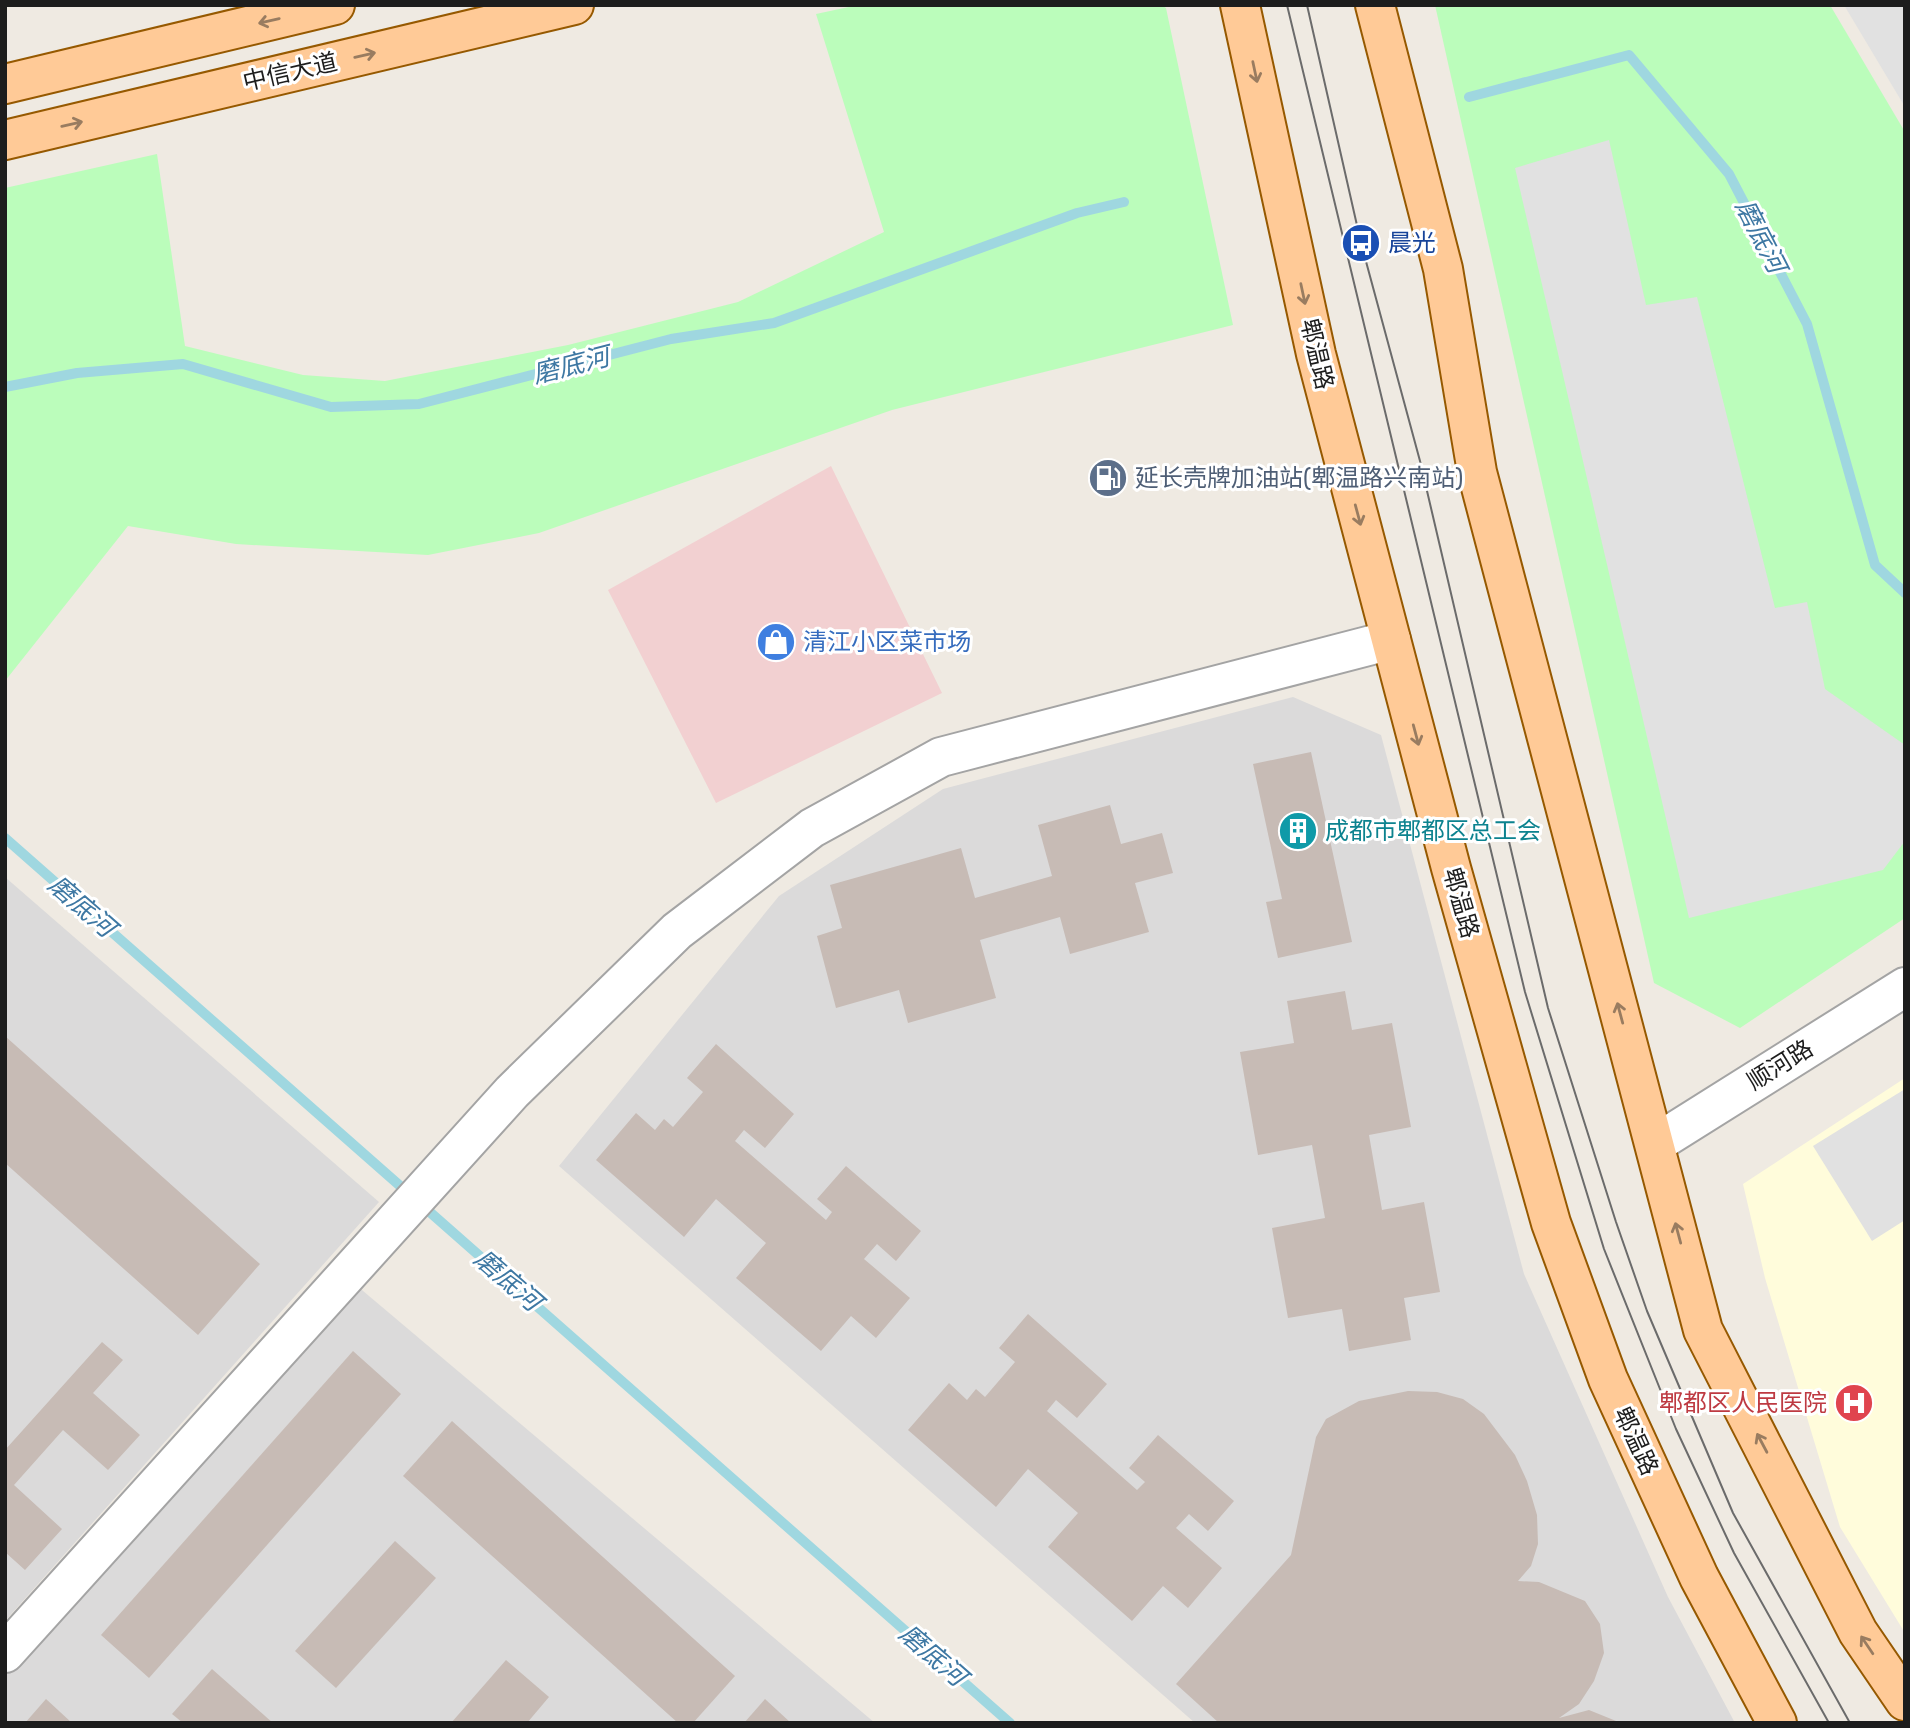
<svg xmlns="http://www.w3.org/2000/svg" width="1910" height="1728" viewBox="0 0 1910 1728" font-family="Rubik,'Noto Sans SC',sans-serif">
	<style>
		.residential { fill: #dbdada }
		.commercial { fill: #f2d0d1 }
		.education { fill: #fffcdb }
		.park { fill: #bbfdbb }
		.parking { fill: #e1e1e1 }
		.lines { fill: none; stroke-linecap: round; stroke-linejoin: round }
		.stream { stroke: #9fd7e0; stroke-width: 10 }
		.building { fill: #c7bbb5 }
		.minor-casing { stroke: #a4a4a4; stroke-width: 42 }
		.major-casing { stroke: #965900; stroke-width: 42 }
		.minor { stroke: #fff; stroke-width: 38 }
		.major { stroke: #ffca97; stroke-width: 38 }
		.tram { stroke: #6b6b6b; stroke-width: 2 }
		.oneway { stroke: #997c60 }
		.labels { text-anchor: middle; stroke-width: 6; stroke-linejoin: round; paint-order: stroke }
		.street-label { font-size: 24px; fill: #1d1d1d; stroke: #fff }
		.transit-label { font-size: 24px; fill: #164399; stroke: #fff; text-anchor: start }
		.service-label { font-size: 24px; fill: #4e5e75; stroke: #fff; text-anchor: start }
		.shop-label { font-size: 24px; fill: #366cbe; stroke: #fff; text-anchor: start }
		.culture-label { font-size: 24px; fill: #0d838f; stroke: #fff; text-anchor: start }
		.health-label { font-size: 24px; fill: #be3a42; stroke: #fff; text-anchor: end }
		.water-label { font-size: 26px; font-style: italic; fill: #3e78a3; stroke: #fff }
	</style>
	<rect width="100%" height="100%" fill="#efeae2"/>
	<g class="residential">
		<path d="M 1293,697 L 1381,735 L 1524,1274 L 1668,1597 L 1735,1723 L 1195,1723 L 559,1166 L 779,896 L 943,789 Z"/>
		<path d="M 5,877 L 379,1202 L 5,1621 Z"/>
		<path d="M 356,1285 L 875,1723 L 5,1723 L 5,1670 Z"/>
	</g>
	<path class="commercial" d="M 831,466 L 942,693 L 716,803 L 608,590 Z"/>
	<path class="education" d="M 1905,1078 L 1905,1633 L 1840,1527 L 1765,1278 L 1743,1184 Z"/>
	<g class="park">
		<path d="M 858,5 L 1161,5 L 1166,8 L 1233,325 L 892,410 L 539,533 L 428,555 L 236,544 L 128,526 L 5,681 L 5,188 L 157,154 L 185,346 L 303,375 L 385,381 L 568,345 L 738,302 L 884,232 L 816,14 Z"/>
		<path d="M 1435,5 L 1830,5 L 1905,132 L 1905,918 L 1740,1028 L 1654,983 Z"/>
	</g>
	<g class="parking">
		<path d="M 1844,5 L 1905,5 L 1905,107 Z"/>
		<path d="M 1609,140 L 1646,305 L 1697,297 L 1775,608 L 1807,602 L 1825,689 L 1905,745 L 1905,841 L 1883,870 L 1689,918 L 1515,168 Z"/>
		<path d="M 1905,1089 L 1905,1220 L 1872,1241 L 1813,1146 Z"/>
	</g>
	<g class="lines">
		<g class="stream">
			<path d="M 1469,97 L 1629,55 L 1729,174 L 1807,324 L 1875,565 L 1905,593"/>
			<path d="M 5,387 L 77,373 L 183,364 L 331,407 L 419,404 L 671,339 L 774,323 L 1077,213 L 1124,202"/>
			<path d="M 5,838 L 1010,1723"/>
		</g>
	</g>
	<g class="building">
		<path d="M 1311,752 L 1352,942 L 1278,958 L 1266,902 L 1282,899 L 1253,764 Z"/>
		<path d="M 1110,805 L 1121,844 L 1162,833 L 1173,873 L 1135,883 L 1149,932 L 1070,954 L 1060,917 L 980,940 L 996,998 L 908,1023 L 899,990 L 836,1008 L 817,936 L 842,928 L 830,885 L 961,848 L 975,898 L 1052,876 L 1038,825 Z"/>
		<path d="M 1345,991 L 1352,1030 L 1392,1023 L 1411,1127 L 1369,1135 L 1382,1210 L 1424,1202 L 1440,1292 L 1404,1298 L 1411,1340 L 1349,1351 L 1342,1309 L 1288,1318 L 1272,1228 L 1325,1218 L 1312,1145 L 1258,1155 L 1240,1052 L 1294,1043 L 1287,1001 Z"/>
		<path d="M 5,1036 L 260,1264 L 198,1335 L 5,1163 Z"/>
		<path d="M 716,1044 L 794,1114 L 765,1148 L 744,1130 L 735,1141 L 826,1220 L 832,1212 L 817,1199 L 846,1166 L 921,1231 L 896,1261 L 877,1244 L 864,1259 L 910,1298 L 876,1338 L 851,1316 L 821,1351 L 736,1278 L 766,1243 L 716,1199 L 684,1237 L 596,1160 L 636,1113 L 655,1130 L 664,1119 L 673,1127 L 703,1092 L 687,1078 Z"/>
		<path d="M 1028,1314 L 1107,1384 L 1077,1418 L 1056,1400 L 1047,1411 L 1137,1490 L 1145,1482 L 1129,1468 L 1158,1435 L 1234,1501 L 1208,1531 L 1189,1514 L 1176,1528 L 1222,1568 L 1188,1608 L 1163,1586 L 1132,1621 L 1048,1547 L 1078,1513 L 1028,1469 L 996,1507 L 908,1430 L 949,1383 L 967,1400 L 976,1389 L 985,1397 L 1015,1362 L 999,1348 Z"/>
		<path d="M 102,1342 L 123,1360 L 93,1393 L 140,1435 L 108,1470 L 63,1430 L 14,1485 L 62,1529 L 25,1570 L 5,1552 L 5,1450 Z"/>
		<path d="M 353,1351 L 401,1394 L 149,1678 L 101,1635 Z"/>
		<path d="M 1408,1391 L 1437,1392 L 1463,1399 L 1484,1414 L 1515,1455 L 1527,1481 L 1537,1515 L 1538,1544 L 1531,1566 L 1518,1581 L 1539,1582 L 1585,1601 L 1600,1624 L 1604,1653 L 1594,1681 L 1579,1704 L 1559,1718 L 1589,1710 L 1621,1723 L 1219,1723 L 1176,1684 L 1291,1555 L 1316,1437 L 1326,1419 L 1359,1401 Z"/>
		<path d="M 452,1421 L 735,1676 L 693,1723 L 678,1723 L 403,1476 Z"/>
		<path d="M 395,1541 L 436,1578 L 336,1688 L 295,1651 Z"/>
		<path d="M 506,1660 L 549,1697 L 527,1723 L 451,1723 Z"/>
		<path d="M 212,1669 L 273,1723 L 183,1723 L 172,1714 Z"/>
		<path d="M 46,1699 L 72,1723 L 25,1723 Z"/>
		<path d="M 765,1699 L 791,1723 L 744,1723 Z"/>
	</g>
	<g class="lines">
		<g class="minor-casing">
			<g id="minor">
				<path d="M 1655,1144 L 1905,987"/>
				<path d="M 5,1653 L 512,1092 L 677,931 L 812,828 L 941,757 L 1391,640"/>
			</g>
		</g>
		<g class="major-casing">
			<g id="major">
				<path d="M 1240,5 L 1316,354 L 1451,868 L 1551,1223 L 1608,1379 L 1699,1577 L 1777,1723"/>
				<path d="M 1375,5 L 1443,269 L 1477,472 L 1703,1330 L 1858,1632 L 1905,1701"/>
				<path d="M 5,84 L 335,5"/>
				<path d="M 5,140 L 574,5"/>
			</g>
		</g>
		<use href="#minor" class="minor"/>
		<use href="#major" class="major"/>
		<g class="tram">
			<path d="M 1287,5 L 1525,992 L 1604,1249 L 1676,1429 L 1734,1553 L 1829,1723"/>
			<path d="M 1307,5 L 1361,243 L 1420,461 L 1548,1008 L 1616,1222 L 1647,1311 L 1733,1513 L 1850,1723"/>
		</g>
	</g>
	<defs><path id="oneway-shaft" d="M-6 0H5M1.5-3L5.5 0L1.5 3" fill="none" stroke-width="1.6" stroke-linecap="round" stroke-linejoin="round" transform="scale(1.75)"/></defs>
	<g class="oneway">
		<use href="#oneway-shaft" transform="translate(269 21) rotate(167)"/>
		<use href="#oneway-shaft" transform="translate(365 55) rotate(-13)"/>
		<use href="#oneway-shaft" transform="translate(1255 72) rotate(78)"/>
		<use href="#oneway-shaft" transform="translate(72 124) rotate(-13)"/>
		<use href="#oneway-shaft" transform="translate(1303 294) rotate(78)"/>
		<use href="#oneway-shaft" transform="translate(1358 515) rotate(75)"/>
		<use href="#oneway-shaft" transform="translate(1416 735) rotate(75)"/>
		<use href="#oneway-shaft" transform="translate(1620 1013) rotate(-105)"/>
		<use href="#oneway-shaft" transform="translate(1678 1233) rotate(-105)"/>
		<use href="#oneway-shaft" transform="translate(1762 1443) rotate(-118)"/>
		<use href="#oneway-shaft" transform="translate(1867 1645) rotate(-124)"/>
	</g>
	<defs>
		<g id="bus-disc" transform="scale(2.0125)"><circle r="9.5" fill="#1a4fb4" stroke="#fff"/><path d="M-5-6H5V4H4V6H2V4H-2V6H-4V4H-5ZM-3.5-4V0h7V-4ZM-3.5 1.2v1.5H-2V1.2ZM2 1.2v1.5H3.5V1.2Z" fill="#fff"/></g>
		<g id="fuel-disc" transform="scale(2.0125)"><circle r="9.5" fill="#5c6f8a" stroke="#fff"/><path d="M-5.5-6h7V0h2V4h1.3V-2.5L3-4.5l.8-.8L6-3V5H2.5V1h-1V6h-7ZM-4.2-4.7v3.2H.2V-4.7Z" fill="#fff"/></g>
		<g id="shop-disc" transform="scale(2.0125)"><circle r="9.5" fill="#3f7fe0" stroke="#fff"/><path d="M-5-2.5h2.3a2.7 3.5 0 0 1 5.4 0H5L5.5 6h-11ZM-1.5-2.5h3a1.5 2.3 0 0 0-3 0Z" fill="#fff"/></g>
		<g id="building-disc" transform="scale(2.0125)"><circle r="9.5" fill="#0f9aa8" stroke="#fff"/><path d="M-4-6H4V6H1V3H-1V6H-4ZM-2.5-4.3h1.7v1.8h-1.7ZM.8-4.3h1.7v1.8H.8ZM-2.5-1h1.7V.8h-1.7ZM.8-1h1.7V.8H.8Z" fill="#fff"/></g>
		<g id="hospital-disc" transform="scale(2.0125)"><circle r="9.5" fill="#e0444e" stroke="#fff"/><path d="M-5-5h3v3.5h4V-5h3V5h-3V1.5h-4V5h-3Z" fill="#fff"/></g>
	</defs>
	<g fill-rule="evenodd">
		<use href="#bus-disc" x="1361" y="243"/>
		<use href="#fuel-disc" x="1108" y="478"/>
		<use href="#shop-disc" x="776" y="642"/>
		<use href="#building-disc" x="1298" y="831"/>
		<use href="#hospital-disc" x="1854" y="1403"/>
	</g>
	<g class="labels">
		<g class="street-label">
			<text transform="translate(290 72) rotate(-13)" y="8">中信大道</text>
			<text transform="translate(1317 354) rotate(77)" y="8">郫温路</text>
			<text transform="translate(1461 903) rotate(74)" y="8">郫温路</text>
			<text transform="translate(1780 1065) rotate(-32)" y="8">顺河路</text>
			<text transform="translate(1636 1441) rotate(65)" y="8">郫温路</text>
		</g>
		<g class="transit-label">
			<text x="1388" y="251">晨光</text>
		</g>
		<g class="service-label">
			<text x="1135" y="486">延长壳牌加油站(郫温路兴南站)</text>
		</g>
		<g class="shop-label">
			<text x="803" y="650">清江小区菜市场</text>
		</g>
		<g class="culture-label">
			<text x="1325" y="839">成都市郫都区总工会</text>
		</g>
		<g class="health-label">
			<text x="1827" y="1411">郫都区人民医院</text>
		</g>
		<g class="water-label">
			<text transform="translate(1761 236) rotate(63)" y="9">磨底河</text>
			<text transform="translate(571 365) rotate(-14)" y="9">磨底河</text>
			<text transform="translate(82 906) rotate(41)" y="9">磨底河</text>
			<text transform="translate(508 1280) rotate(41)" y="9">磨底河</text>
			<text transform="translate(933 1655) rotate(41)" y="9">磨底河</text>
		</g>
	</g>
	<rect width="1910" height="1728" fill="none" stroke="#1d1d1d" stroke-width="14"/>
</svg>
